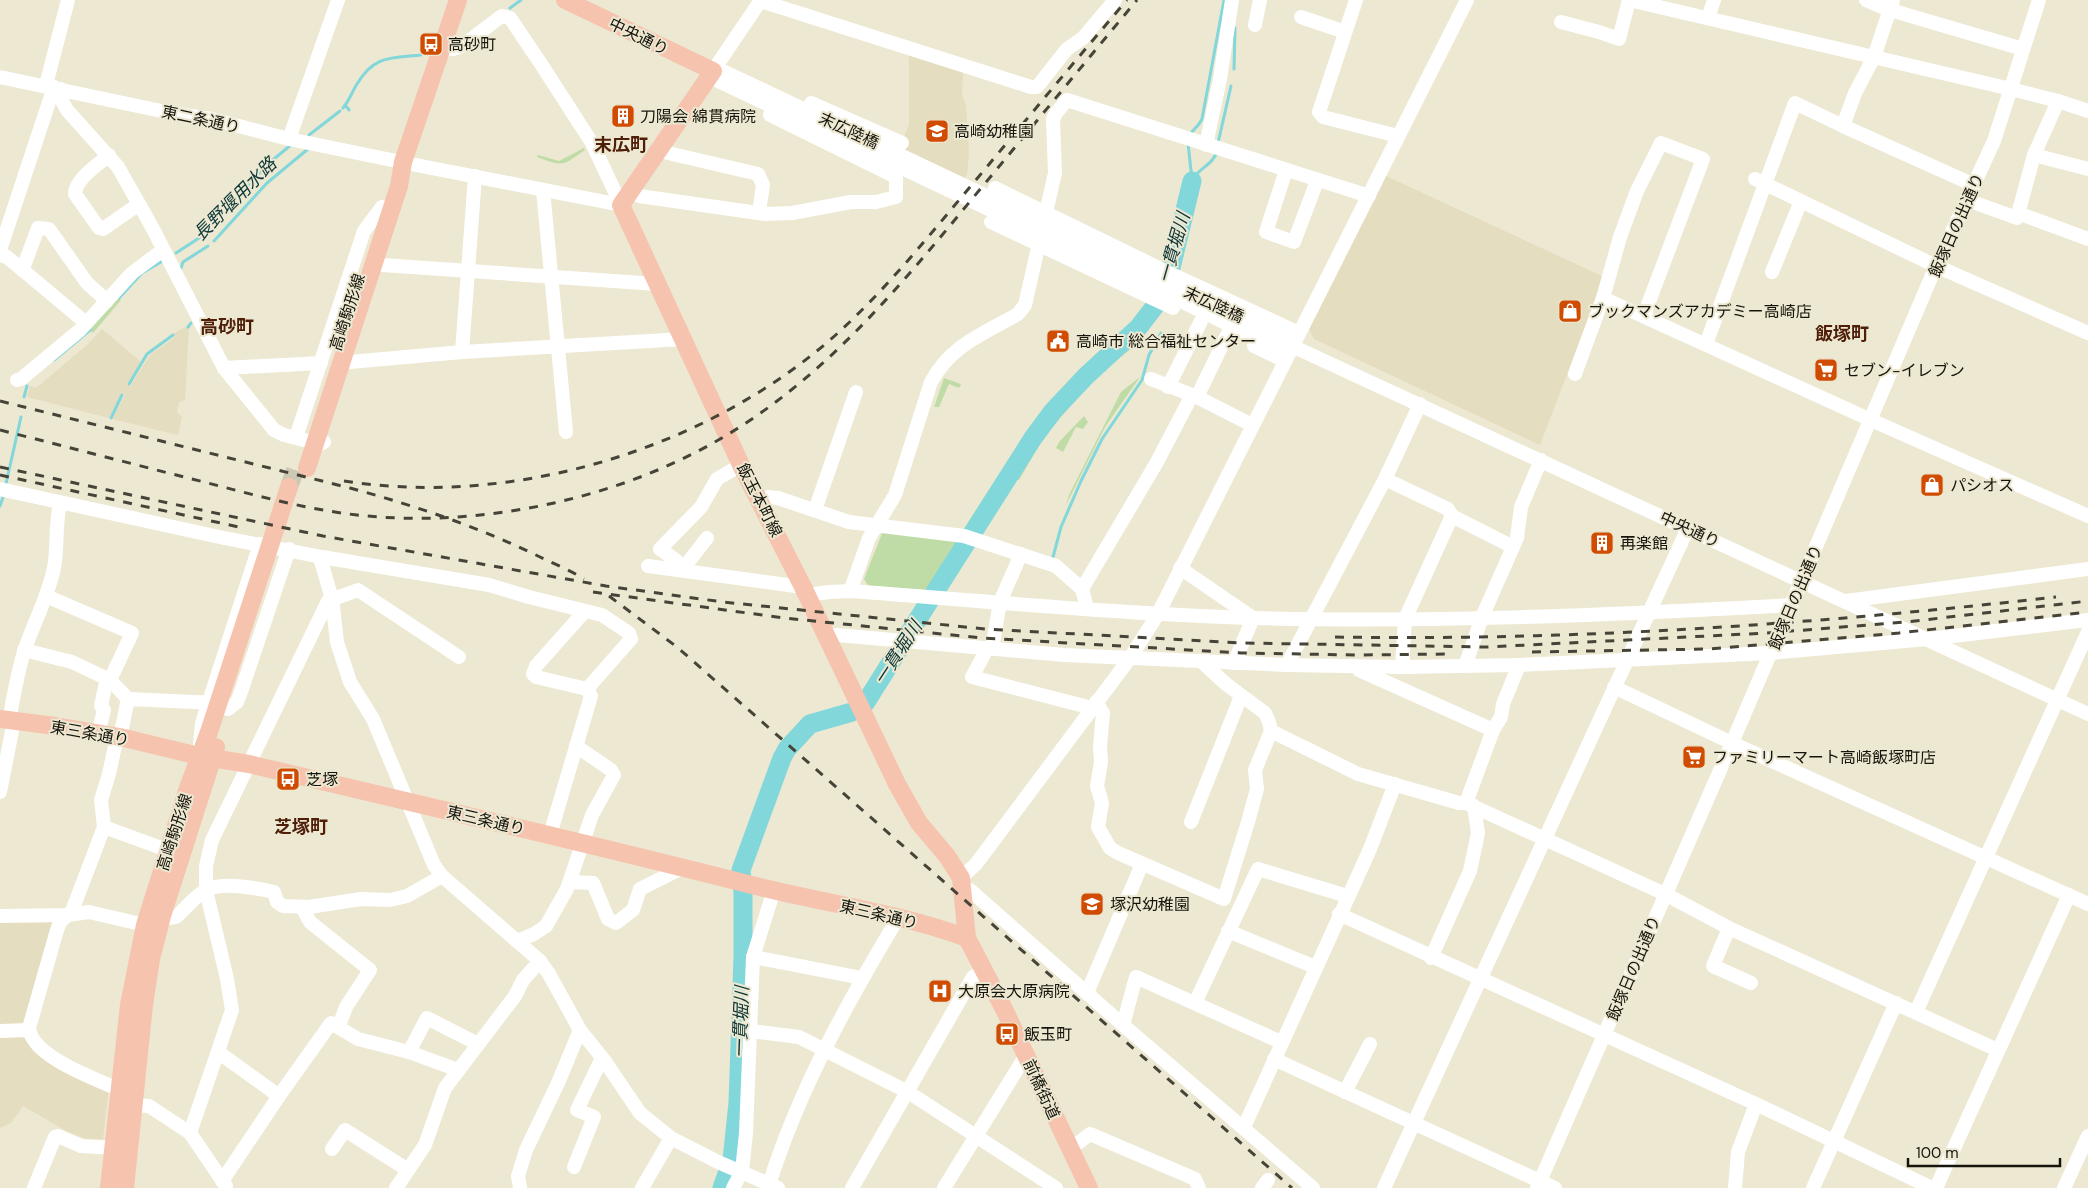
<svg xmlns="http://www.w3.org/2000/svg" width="2088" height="1188" viewBox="0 0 2088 1188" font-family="'DM Sans','Noto Sans JP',sans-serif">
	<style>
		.built { fill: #e4ddbf }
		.green { fill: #bfdca7 }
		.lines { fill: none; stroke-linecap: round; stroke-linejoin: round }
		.stream { stroke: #82d7db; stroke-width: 3 }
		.river { stroke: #82d7db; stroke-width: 19 }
		.major-tunnel { stroke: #cdc8b3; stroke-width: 18; stroke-dasharray: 18 9; stroke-linecap: butt }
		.minor { stroke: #fff; stroke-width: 14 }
		.major { stroke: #f6c3af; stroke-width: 18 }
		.rail { stroke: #464438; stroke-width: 3; stroke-dasharray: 9 9; stroke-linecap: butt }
		.labels { text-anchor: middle; stroke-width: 4; stroke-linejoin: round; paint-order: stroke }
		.street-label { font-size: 16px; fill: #16140c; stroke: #ede8d1 }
		.poi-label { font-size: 16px; fill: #16140c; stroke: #ede8d1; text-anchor: start }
		.neighbourhood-label { font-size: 18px; font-weight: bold; fill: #4f1e09; stroke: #ede8d1 }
		.water-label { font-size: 18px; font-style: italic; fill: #0c3638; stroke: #ede8d1 }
	</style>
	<rect width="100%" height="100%" fill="#ede8d1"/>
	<g class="built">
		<path d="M 909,53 L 963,71 L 962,96 L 966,105 L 969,154 L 967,174 L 953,199 L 886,139 L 901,145 L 909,124 Z"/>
		<path d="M 1386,176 L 1604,277 L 1540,445 L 1314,339 L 1309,329 Z"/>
		<path d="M 189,325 L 185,400 L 179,402 L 177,412 L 182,417 L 178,435 L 112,419 L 125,395 L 123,393 L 109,418 L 27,397 L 30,386 L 36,388 L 88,344 L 102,329 L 141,362 L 127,384 L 130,386 L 150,355 L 174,338 L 174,333 Z"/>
		<path d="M 0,918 L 59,918 L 29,1037 L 109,1087 L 103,1139 L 87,1139 L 68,1132 L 23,1106 L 11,1123 L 0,1128 Z"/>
	</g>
	<g class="green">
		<path d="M 584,148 L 585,150 C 562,166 564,167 537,157 L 538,155 L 559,161 Z"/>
		<path d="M 117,295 L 121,300 L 93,333 L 88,329 Z"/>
		<path d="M 1134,342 L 1136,345 L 1095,377 L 1044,437 L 1019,480 L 1011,478 L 1055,413 L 1062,409 L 1098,370 Z"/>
		<path d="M 1140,377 L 1105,427 L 1066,505 L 1069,495 L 1121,392 Z"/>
		<path d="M 944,378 L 961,384 L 959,388 L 949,384 L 939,407 L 934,407 Z"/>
		<path d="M 1084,416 L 1088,422 L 1083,429 L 1076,427 L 1063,452 L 1056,448 L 1059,442 Z"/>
		<path d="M 883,531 L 960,541 L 928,592 L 869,587 L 864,579 Z"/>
	</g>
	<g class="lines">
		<g class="stream">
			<path d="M 510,8 L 521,0"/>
			<path d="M 1234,69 L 1235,28"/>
			<path d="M 345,105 L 349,110"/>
			<path d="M 343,108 C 349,101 352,92 357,84 C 374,55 391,58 421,55"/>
			<path d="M 1190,134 L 1199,124 L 1202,119 L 1224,0"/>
			<path d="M 309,135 L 340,111"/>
			<path d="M 1188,143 L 1192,180"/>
			<path d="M 1218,143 L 1231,86"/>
			<path d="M 1192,181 C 1198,168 1212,166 1217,152"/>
			<path d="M 214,241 L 267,183 L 308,149"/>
			<path d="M 176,253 L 199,238 L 268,164 L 292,144"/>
			<path d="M 180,271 L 183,262 L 208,246"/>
			<path d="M 119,298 L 142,273 L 161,262"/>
			<path d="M 188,327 L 191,323"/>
			<path d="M 54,360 L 90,330"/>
			<path d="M 129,384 L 147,354 L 173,335"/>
			<path d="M 24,397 L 27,386"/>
			<path d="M 111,418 L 122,395"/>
			<path d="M 5,488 L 21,417"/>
			<path d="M 0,506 L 4,494"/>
			<path d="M 1053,557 L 1061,527 L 1081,481 L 1102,439 L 1142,380 L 1149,355 L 1161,333"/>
		</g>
		<path class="river" d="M 722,1188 L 732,1160 L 738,1103 L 743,957 L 743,893 L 741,870 L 782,758 L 787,749 L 810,724 L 852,712 L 866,702 L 935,592 L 1033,438 L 1053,411 L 1086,376 L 1138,328 L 1155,306 L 1171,268 L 1192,181"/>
		<path class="major-tunnel" d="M 289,487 L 297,465"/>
		<g class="minor">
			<path d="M 1356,0 L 1319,112 L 1323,117 L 1398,136"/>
			<path d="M 1629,0 L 2011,89 L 2058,101 L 2088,111"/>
			<path d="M 1866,0 L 1887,9 L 2023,49"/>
			<path d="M 761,1 L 1031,87 L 1037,87 L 1067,49 L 1083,38 L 1115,0"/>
			<path d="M 1301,17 L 1345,32"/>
			<path d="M 1708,18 L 1714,0"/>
			<path d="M 1561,22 L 1599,32 L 1619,39 L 1629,0"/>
			<path d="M 1255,25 L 1260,0"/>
			<path d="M 441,48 L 453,49 L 462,46 L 499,18 L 502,16 L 510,18 L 541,64 L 592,143 L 621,205"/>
			<path d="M 713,71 L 723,71 L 1275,333 L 1292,346 L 2088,714"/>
			<path d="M 713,71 L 716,80 L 1134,278 L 1268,344 L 1291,346"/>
			<path d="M 713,71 L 761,0"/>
			<path d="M 0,77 L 171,113 L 212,119 L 289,139 L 421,166 L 621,205"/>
			<path d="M 46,85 L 68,0"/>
			<path d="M 61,89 L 61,99 L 67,110 L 118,167 L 152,227 L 224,368 L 274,430 L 284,435 L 320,444 L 324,442"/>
			<path d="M 811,103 L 902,143"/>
			<path d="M 1843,126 L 1974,185"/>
			<path d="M 289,139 L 338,0"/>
			<path d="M 1206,145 L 1220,79 L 1232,0"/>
			<path d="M 660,148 L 668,153 L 758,174 L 763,185 L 759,212"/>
			<path d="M 109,155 C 98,165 75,179 75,194 L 99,228 L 103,229 L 139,204"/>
			<path d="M 2034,155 L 2088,169"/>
			<path d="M 1286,170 L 1266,232 L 1294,242 L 1317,181"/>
			<path d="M 1755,179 L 1936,266 L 2088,333"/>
			<path d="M 995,188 L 1165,271 L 1299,333"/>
			<path d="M 543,190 L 566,432"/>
			<path d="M 631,190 L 639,196 L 765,214 L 792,213 L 851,202 L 876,202 L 896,197 L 896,177 L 770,115"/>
			<path d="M 1967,200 L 2017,218 L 2034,155 L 2058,101"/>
			<path d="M 2018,213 L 2088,239"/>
			<path d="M 991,222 L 1173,308"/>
			<path d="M 0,250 L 54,87"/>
			<path d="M 0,255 L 7,257 L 86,323"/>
			<path d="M 382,265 L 657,284"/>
			<path d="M 21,269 L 25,263 L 38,228 L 49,229 L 87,283 L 107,301"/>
			<path d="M 1772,272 L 1801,201"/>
			<path d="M 1603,298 L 1871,420 L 2088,516"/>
			<path d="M 1706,344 L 1795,103 L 1843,126 L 1855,93 L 1874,57 L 1893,0"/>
			<path d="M 1254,346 L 1285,361"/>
			<path d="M 462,352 L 475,176"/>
			<path d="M 350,362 L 462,352 L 684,339"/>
			<path d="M 224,368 L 321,363"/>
			<path d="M 1575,374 L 1603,298 L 1620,237 L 1637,191 L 1661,143 L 1703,159 L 1644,315"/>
			<path d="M 1151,379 L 1197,397 L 1252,425"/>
			<path d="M 17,380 L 21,379 L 80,330 L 132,273 L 163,250"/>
			<path d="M 1168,387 L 1201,321"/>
			<path d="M 1197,397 L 1228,333"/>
			<path d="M 296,437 L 364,231 L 382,207"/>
			<path d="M 1385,479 L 1448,509 L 1452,516 L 1405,619 L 1402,667"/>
			<path d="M 0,489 L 224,538 L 322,557 L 489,585 L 529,597 L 602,615 L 629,633 L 631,639 L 587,689"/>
			<path d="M 761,501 L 768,497 L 778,498 L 849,522 L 964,536 L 1056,566 L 1082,589 L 1087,608"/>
			<path d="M 815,510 L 856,392"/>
			<path d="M 1452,516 L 1513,547"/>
			<path d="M 322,557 L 321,561 L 332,599 L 337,642 L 350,682 L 373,719 L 434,865 L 442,876 L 540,961 L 549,974 L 580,1030 L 604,1060 L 640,1113 L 671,1138 L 718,1162 L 778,1188"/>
			<path d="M 648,566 L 803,587"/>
			<path d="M 1180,568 L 1253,618 L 1234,663"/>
			<path d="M 675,569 L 677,561 L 660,549 L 701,507 L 717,479 L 741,465"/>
			<path d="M 682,570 L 707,538"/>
			<path d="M 1082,589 L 1157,462 L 1192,395"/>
			<path d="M 852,591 L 852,586 L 869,538 L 895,495 L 931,382 C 951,345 983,334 1018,314 L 1025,305 L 1055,173 L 1053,119 L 1056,113 L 1067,100 L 1369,196"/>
			<path d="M 807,595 L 829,592 L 852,591 C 985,601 1119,614 1253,618 C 1432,623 1612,615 1792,605"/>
			<path d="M 46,596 L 132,633 L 110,680"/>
			<path d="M 1846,601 L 2088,569"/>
			<path d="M 826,637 L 837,635 L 1064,655 L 1287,665 L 1402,667 L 1519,665 L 1770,653 L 1928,639 L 2088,620"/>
			<path d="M 987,649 L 972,677 L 1092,708"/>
			<path d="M 992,649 L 1000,602 L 1021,554"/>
			<path d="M 24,650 L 72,662 L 110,680 L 128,699 L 217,703"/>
			<path d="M 1287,665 L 1385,479 L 1420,404"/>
			<path d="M 1465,666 L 1482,617 L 1517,538 L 1521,507 L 1541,460"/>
			<path d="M 1359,670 L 1493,730"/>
			<path d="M 1614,687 L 1732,743 L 2088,904"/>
			<path d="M 1096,702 L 1103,713 L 1100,746 L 1101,762 L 1097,786 L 1102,803 L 1098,827 L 1110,848 L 1118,853 L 1224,899 L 1248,822 L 1257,789 L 1255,770 L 1271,731 L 1269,722 L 1265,713 L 1226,684 L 1202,662"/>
			<path d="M 228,709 L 237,702 L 242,689 L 289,549"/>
			<path d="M 9,721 C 13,699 18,669 25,649 C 34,622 48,597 54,568 C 58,547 55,525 60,503"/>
			<path d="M 1271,731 L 1358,774 L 1459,803 L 1466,803 L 1665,894 L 1729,928 L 1998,1050"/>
			<path d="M 98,734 L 104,710 L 101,706 L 107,678"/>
			<path d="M 117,737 L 109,774 L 101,800 L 104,827 L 72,911 L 60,922 L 57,930 L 29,1028 C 32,1057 96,1079 120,1090"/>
			<path d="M 120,737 L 128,699"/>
			<path d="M 200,744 L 202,723 L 260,544"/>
			<path d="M 0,792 L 14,721"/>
			<path d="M 1466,803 L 1493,730 L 1501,717 L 1503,704 L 1519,665"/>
			<path d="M 1191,822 L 1241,696"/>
			<path d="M 104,827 L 167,850"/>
			<path d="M 550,835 L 591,696 L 587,689 L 536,677 L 533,674 L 536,666 L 585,611"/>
			<path d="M 961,878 L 976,864 L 1130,658 L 1158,614 L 1467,0"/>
			<path d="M 570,882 L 593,883 L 608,919 L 616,923 L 633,910 L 640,889 L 682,868"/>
			<path d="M 962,887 L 970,890 L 1123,1025 L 1313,1188"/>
			<path d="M 302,907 L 310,922 L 370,970 L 346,1007 L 339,1026"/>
			<path d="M 1339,914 L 1756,1104 L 1932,1188"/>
			<path d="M 0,916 L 68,915 L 89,912 L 145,925"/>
			<path d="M 162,916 L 171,918 L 176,917 C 185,909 194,897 205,891 C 219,881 257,888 274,892 L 277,902 L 283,906 L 309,907 L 361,899 L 390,900 L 407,896 L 442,876"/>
			<path d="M 1729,928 L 1713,966 L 1751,983"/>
			<path d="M 1228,931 L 1315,967"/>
			<path d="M 517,941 L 534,934 L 546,926 L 567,889 L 592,815 L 614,775 L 611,770 L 576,746"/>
			<path d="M 753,957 L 862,978"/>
			<path d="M 1431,958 L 1470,871 L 1478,833 L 1474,806"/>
			<path d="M 1087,993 L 1142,864"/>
			<path d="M 1195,1003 L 1258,869 L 1347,896"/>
			<path d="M 1916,1012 L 2088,632"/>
			<path d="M 1123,1025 L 1136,977 L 1281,1042"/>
			<path d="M 0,1031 L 29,1030"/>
			<path d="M 751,1031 L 799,1037 L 908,1092 L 1056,1188"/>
			<path d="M 218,1052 L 279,1096"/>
			<path d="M 409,1052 L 427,1018 L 478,1044"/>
			<path d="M 1274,1059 L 1555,1188"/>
			<path d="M 1345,1092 L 1370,1044"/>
			<path d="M 133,1105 L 149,1106 L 190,1133 L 226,1186"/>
			<path d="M 1244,1127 L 1370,849 L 1395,784"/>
			<path d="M 190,1133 L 232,1010 L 227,979 L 206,890 L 206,866 L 212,840 L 328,601 L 358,590 L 459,657"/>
			<path d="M 332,1149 L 345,1130 L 408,1170"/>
			<path d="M 1070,1149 L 1090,1134 L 1186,1175 L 1195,1179 L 1199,1188"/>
			<path d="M 574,1167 L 594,1117 L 577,1110 L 602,1058"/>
			<path d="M 222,1181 L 279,1096 L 331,1023 L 358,1039 L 409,1052 L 458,1070"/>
			<path d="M 34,1188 L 55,1137 L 58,1136 L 81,1146 L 114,1148"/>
			<path d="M 396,1188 L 425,1145 L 445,1088 L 515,996 L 523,980 L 540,961"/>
			<path d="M 520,1188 L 518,1176 L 526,1150 L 558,1083 L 580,1030"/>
			<path d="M 642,1188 L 671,1138"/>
			<path d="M 733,1188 L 742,1171 L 746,1133 L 753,957 L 774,890"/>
			<path d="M 768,1188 C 798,1091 846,1005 898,918"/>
			<path d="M 852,1188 L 973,977 L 984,970"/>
			<path d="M 944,1188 L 1026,1055"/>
			<path d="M 1262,1188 L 1268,1180"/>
			<path d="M 1384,1188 L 1688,528"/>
			<path d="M 1537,1188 L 1732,743 L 1936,266 L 1994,141 L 2039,0"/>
			<path d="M 1735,1188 L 1738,1152 L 1756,1104"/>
			<path d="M 1813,1188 L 1896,1003"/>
			<path d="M 1936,1188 L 2069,895"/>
			<path d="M 2064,1188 L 2088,1136"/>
		</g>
		<g class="major">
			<path d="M 565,0 L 713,71 L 621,205 L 741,465 L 803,587 L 897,784 L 919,823 L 947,856 L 961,878 L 967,938 L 1005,1011 L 1089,1188"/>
			<path d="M 307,468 L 399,186 L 403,162 L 458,0"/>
			<path d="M 0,719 L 55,726 L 120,737 L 199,756 L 249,764 C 415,803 582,842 748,884 C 820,903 897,912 967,938"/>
			<path d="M 109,1188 L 129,1005 L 145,925 L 188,788 L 209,732 L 289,487"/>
			<path d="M 125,1188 L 144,1005 L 151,959 L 162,916 L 216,747"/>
		</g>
		<g class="rail">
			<path d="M 0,401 L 350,488 C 416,506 479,527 540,557 C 554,564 570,570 584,579"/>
			<path d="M 0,430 C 68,447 136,465 204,482 C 254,495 305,509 357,515 C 483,529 627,498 735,430 C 831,370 901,285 972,199 C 1027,133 1082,66 1137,0"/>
			<path d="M 0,467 L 323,536 L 606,586 L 723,602 L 985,629 L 1243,643 L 1487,647 L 1767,633 L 1906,622 L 2088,601"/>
			<path d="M 0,475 L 239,527"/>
			<path d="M 344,481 C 516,508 711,448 839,332 C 887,288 928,237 970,187 C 1022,125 1074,62 1127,0"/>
			<path d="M 593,592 L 784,618 L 982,638 L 1242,653 L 1358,655 L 1450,654"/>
			<path d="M 609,596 L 677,647 L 1292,1188"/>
			<path d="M 1335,637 C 1576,641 1817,624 2056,597"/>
			<path d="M 1532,652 L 1708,649 L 1899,633 L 2088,612"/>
		</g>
	</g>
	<defs>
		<g id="bus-square" transform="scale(1.25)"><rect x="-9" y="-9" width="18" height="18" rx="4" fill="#d04c02" stroke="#ede8d1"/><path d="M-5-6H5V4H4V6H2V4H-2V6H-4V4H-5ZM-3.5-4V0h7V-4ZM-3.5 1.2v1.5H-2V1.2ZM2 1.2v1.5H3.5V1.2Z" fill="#fff"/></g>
		<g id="building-square" transform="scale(1.25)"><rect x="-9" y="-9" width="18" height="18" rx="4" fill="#d04c02" stroke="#ede8d1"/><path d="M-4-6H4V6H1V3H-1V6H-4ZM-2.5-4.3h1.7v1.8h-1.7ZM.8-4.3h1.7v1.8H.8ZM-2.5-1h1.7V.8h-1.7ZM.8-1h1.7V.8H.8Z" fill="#fff"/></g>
		<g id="school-square" transform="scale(1.25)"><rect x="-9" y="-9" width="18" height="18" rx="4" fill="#d04c02" stroke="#ede8d1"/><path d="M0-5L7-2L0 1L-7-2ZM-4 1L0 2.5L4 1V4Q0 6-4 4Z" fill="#fff"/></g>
		<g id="shop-square" transform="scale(1.25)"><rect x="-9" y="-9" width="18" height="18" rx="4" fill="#d04c02" stroke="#ede8d1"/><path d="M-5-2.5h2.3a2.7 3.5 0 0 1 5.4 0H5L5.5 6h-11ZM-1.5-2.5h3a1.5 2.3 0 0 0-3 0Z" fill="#fff"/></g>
		<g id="civic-square" transform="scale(1.25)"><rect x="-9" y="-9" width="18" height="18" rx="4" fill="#d04c02" stroke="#ede8d1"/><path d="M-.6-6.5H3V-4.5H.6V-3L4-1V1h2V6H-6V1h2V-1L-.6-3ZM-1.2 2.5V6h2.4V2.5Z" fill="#fff"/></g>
		<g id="supermarket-square" transform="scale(1.25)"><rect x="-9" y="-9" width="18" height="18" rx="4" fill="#d04c02" stroke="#ede8d1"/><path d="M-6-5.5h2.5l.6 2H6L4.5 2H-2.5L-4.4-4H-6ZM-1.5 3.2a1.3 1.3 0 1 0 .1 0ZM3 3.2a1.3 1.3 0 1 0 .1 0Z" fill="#fff"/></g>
		<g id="hospital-square" transform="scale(1.25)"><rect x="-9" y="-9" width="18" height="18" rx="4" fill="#d04c02" stroke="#ede8d1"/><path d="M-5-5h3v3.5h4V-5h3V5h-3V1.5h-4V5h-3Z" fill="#fff"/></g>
	</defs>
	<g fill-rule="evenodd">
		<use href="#bus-square" x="431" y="44"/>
		<use href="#building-square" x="623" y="116"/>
		<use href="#school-square" x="937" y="131"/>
		<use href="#shop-square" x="1570" y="311"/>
		<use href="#civic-square" x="1058" y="341"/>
		<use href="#supermarket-square" x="1826" y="370"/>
		<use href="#shop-square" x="1932" y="485"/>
		<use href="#building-square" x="1602" y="543"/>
		<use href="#supermarket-square" x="1694" y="757"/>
		<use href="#bus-square" x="288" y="779"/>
		<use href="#school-square" x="1092" y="904"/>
		<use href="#hospital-square" x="940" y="991"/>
		<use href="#bus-square" x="1007" y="1034"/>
	</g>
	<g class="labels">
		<g class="street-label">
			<text transform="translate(639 36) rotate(26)" y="6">中央通り</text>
			<text transform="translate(201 119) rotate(12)" y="6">東二条通り</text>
			<text transform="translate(849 130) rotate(25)" y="6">末広陸橋</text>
			<text transform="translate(1956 225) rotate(-66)" y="6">飯塚日の出通り</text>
			<text transform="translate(1214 304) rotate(25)" y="6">末広陸橋</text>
			<text transform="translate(347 312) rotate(-72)" y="6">高崎駒形線</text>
			<text transform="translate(760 500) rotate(63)" y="6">飯玉本町線</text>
			<text transform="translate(1690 529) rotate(25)" y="6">中央通り</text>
			<text transform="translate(1795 597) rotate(-67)" y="6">飯塚日の出通り</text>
			<text transform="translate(90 733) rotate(10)" y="6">東三条通り</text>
			<text transform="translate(486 820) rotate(13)" y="6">東三条通り</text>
			<text transform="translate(174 832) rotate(-72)" y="6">高崎駒形線</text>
			<text transform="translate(879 914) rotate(13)" y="6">東三条通り</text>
			<text transform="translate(1633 968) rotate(-67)" y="6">飯塚日の出通り</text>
			<text transform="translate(1042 1089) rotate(65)" y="6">前橋街道</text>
		</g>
		<g class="poi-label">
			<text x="448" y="50">高砂町</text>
			<text x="640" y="122">刀陽会 綿貫病院</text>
			<text x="954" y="137">高崎幼稚園</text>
			<text x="1588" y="317">ブックマンズアカデミー高崎店</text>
			<text x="1076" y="347">高崎市 総合福祉センター</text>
			<text x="1844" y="376">セブン-イレブン</text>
			<text x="1950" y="491">パシオス</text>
			<text x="1620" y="549">再楽館</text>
			<text x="1712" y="763">ファミリーマート高崎飯塚町店</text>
			<text x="306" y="785">芝塚</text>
			<text x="1110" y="910">塚沢幼稚園</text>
			<text x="958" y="997">大原会大原病院</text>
			<text x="1024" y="1040">飯玉町</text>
		</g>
		<g class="neighbourhood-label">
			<text x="621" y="151">末広町</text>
			<text x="227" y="333">高砂町</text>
			<text x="1842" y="340">飯塚町</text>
			<text x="301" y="833">芝塚町</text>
		</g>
		<g class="water-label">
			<text transform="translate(235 199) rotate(-45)" y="6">長野堰用水路</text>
			<text transform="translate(1174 248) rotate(-74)" y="6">一貫堀川</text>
			<text transform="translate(898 653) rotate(-57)" y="6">一貫堀川</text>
			<text transform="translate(741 1022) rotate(-88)" y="6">一貫堀川</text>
		</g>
	</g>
	<path d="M1908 1158v8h152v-8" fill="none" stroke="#16140c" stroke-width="2.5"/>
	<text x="1916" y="1158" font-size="15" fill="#16140c" stroke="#ede8d1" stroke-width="4" paint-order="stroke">100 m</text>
</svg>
